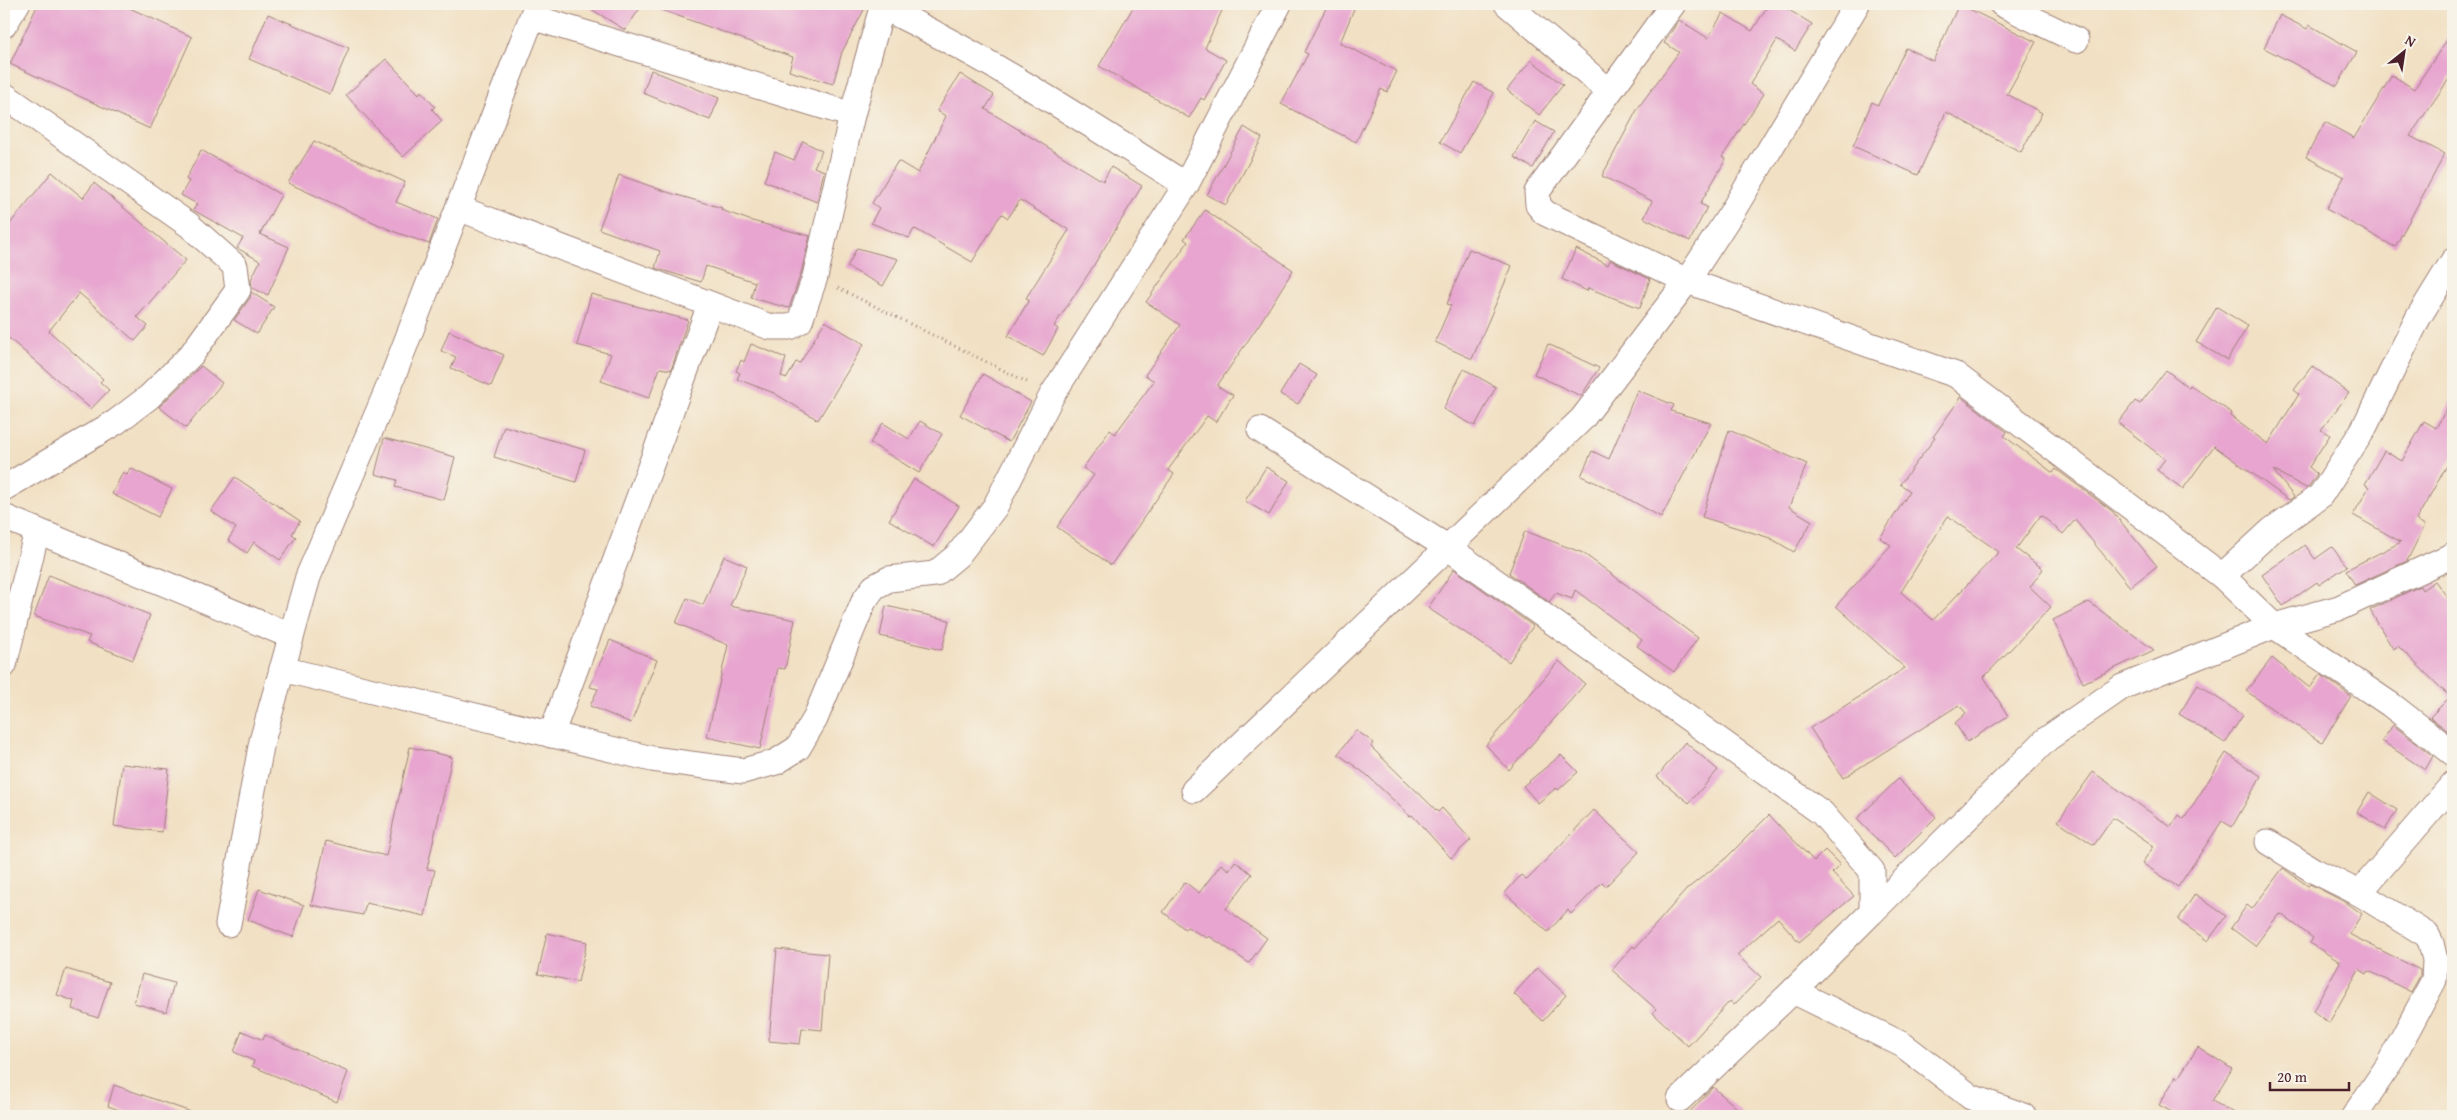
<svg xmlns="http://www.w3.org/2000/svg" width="2457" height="1120" viewBox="0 0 2457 1120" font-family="'Gentium Book Plus',serif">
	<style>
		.building { fill: #e7a5cf; fill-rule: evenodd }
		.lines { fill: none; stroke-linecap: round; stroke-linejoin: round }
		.street-casing { stroke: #9e8077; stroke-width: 27 }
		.path { stroke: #9e8077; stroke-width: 3; stroke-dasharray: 1 4; stroke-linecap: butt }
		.street { stroke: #fff; stroke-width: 25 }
	</style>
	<rect width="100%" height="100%" fill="#f7f3e8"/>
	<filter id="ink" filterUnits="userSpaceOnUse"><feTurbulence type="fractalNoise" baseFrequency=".02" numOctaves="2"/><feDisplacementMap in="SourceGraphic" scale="10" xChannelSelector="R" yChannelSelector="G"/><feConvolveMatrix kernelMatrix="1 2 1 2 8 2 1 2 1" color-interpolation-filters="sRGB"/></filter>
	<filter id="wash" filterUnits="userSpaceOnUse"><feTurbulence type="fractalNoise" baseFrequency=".0096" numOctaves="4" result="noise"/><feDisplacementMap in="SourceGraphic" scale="20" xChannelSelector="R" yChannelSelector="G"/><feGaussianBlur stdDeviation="1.12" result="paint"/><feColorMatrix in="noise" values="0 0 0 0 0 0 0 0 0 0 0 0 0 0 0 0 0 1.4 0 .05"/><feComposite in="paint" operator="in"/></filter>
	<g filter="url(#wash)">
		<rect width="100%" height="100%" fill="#f1e0c3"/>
		<g id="blocks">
			<g class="building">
				<path d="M 38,4 L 121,4 L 192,37 L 150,129 L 10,64 Z"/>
				<path d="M 583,4 L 643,4 L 625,30 Z"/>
				<path d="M 654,4 L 867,4 L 842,52 L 833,84 L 789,71 L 793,57 L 653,7 Z"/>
				<path d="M 1135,4 L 1225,4 L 1205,48 L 1226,60 L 1204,100 L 1201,98 L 1189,118 L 1099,66 Z"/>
				<path d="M 1328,4 L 1356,4 L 1340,43 L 1397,71 L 1387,92 L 1381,89 L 1356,142 L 1281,104 L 1308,54 L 1304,52 Z"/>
				<path d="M 1769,4 L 1779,4 L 1812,24 L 1795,51 L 1777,40 L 1750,84 L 1764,94 L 1722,157 L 1726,159 L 1700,204 L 1707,207 L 1690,241 L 1644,218 L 1652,201 L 1602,176 L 1638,108 L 1679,52 L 1664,43 L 1679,20 L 1708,38 L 1723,13 L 1752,31 Z"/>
				<path d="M 1959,4 L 2036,42 L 2007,94 L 2042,113 L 2021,152 L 1946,112 L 1918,175 L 1853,146 L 1872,102 L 1878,105 L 1906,48 L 1933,61 Z"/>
				<path d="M 268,14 L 349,48 L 330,94 L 249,59 Z"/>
				<path d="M 2280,15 L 2307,29 L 2309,25 L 2357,52 L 2337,86 L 2264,48 Z"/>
				<path d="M 2453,31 L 2453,73 L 2410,136 L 2445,154 L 2395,247 L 2326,209 L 2344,177 L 2306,157 L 2325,122 L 2354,138 L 2392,75 L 2414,89 Z"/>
				<path d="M 386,59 L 419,94 L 421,91 L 435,107 L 432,109 L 442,121 L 403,157 L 346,95 Z"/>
				<path d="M 1531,60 L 1563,85 L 1539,115 L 1507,90 Z"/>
				<path d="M 651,70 L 719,98 L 710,120 L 643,93 Z"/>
				<path d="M 960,74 L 994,95 L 985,109 L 1103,181 L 1111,167 L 1142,186 L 1089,273 L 1054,326 L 1058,329 L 1043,356 L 1008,336 L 1029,300 L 1026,298 L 1069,230 L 1020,200 L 1008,218 L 1002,214 L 998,219 L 972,262 L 917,230 L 914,229 L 909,238 L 871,223 L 879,208 L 872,203 L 898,161 L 918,173 L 946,116 L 937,111 Z"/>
				<path d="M 1474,82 L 1494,93 L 1460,153 L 1440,142 Z"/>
				<path d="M 1535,121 L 1554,132 L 1533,168 L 1514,157 Z"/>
				<path d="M 1244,127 L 1262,138 L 1226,205 L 1207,195 Z"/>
				<path d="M 314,141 L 405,182 L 396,202 L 438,219 L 429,244 L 395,232 L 288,183 Z"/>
				<path d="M 803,141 L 822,151 L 814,167 L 824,171 L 817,202 L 764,181 L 775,152 L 794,160 Z"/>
				<path d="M 201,150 L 281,195 L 260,234 L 289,247 L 268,295 L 252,288 L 251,280 L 260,261 L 237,248 L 243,238 L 193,210 L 197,204 L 181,195 L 189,181 L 186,179 Z"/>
				<path d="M 52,172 L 83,198 L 94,183 L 186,260 L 137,317 L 148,326 L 135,341 L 79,293 L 49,331 L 103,379 L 100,382 L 109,390 L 91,409 L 4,334 L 4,231 Z"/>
				<path d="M 619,175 L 670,193 L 722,208 L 721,210 L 752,221 L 810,236 L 801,273 L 789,308 L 751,298 L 755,282 L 706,266 L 701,282 L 655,268 L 660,251 L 599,229 Z"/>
				<path d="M 1205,210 L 1293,270 L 1260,323 L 1217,386 L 1233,395 L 1216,422 L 1207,416 L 1168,470 L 1174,474 L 1111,565 L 1057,527 L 1094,475 L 1083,468 L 1110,430 L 1115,434 L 1154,381 L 1145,375 L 1180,325 L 1146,302 L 1188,242 L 1184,239 Z"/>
				<path d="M 857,248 L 898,259 L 883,286 L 847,267 Z"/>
				<path d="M 1469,249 L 1512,266 L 1472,359 L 1435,342 L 1451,305 L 1447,304 Z"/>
				<path d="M 1576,249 L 1608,265 L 1610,260 L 1650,279 L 1640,308 L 1588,288 L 1587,291 L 1562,279 Z"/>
				<path d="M 251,292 L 274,307 L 257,334 L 234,320 L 250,298 Z"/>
				<path d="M 591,294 L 688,320 L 671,370 L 660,368 L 649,398 L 601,381 L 611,354 L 577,345 Z"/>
				<path d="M 2217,307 L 2248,326 L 2227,360 L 2196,342 Z"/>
				<path d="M 825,321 L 864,344 L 818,420 L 774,393 L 737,379 L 740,373 L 736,371 L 741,360 L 744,362 L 751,344 L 786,358 L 781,376 L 787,378 L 796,362 L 800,363 Z"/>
				<path d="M 449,331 L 504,355 L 491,386 L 451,368 L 456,357 L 441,351 Z"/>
				<path d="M 1548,344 L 1599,368 L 1581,396 L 1534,374 Z"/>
				<path d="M 1299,364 L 1317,375 L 1298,404 L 1280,394 Z"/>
				<path d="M 201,366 L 222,383 L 186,428 L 159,407 Z"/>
				<path d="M 2312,366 L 2349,393 L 2321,430 L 2330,435 L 2309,467 L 2317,474 L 2309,486 L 2306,488 L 2273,470 L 2294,497 L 2289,500 L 2214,446 L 2183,489 L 2157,470 L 2165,459 L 2118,423 L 2135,401 L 2140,404 L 2166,370 L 2189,388 L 2190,385 L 2232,413 L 2230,416 L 2268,444 L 2299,394 L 2294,390 Z"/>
				<path d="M 1464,369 L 1496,387 L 1475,426 L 1443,409 Z"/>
				<path d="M 983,374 L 1031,402 L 1009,442 L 960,415 Z"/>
				<path d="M 1637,390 L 1674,405 L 1671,411 L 1711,423 L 1661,517 L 1614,491 L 1581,476 L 1592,451 L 1609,459 Z"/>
				<path d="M 1961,397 L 2007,432 L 2004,436 L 2053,473 L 2056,469 L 2112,511 L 2157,566 L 2130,587 L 2075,520 L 2063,534 L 2041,515 L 2016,549 L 2043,569 L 2030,587 L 2051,607 L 1984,677 L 2008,716 L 1967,742 L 1955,723 L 1966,713 L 1959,705 L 1843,778 L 1810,728 L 1905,668 L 1836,606 L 1891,545 L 1880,538 L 1910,491 L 1900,484 L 1935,438 L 1933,437 ZM 1948,516 L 1999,552 L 1933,620 L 1901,592 Z"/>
				<path d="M 2453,397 L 2453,455 L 2416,520 L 2425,525 L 2407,561 L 2355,585 L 2346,570 L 2401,542 L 2353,515 L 2369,487 L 2365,484 L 2384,451 L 2402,461 L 2424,421 L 2436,428 Z"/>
				<path d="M 920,421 L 942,434 L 919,473 L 870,443 L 883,423 L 909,439 Z"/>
				<path d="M 504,426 L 585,450 L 576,482 L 494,457 Z"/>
				<path d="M 1729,430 L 1807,464 L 1789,507 L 1812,521 L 1794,552 L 1770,538 L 1702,517 Z"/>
				<path d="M 384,438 L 455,457 L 444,500 L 395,487 L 397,480 L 375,474 Z"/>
				<path d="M 1266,467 L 1289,481 L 1269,515 L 1245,501 Z"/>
				<path d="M 130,468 L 172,489 L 158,517 L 112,494 L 123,472 L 127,475 Z"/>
				<path d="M 235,477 L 300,521 L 292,534 L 296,537 L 280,560 L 254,542 L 247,553 L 228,540 L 236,528 L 211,511 Z"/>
				<path d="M 914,479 L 959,506 L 934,547 L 889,520 Z"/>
				<path d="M 1525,531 L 1583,553 L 1698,638 L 1674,672 L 1637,646 L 1642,640 L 1575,590 L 1572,599 L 1556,593 L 1549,602 L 1509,573 Z"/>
				<path d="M 2305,545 L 2315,559 L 2332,547 L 2347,566 L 2319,585 L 2317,582 L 2283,606 L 2262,575 Z"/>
				<path d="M 724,556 L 747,566 L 730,606 L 795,620 L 785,669 L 778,668 L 760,749 L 707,737 L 728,645 L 676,623 L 687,598 L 703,605 Z"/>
				<path d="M 1454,569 L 1533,626 L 1509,662 L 1428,608 Z"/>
				<path d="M 49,575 L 150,615 L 133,660 L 87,642 L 90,636 L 34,616 Z"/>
				<path d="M 2435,581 L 2453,605 L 2453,724 L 2448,731 L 2430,717 L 2450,697 L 2398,646 L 2393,649 L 2370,610 L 2420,586 L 2422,590 Z"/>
				<path d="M 2089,602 L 2154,650 L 2083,683 L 2053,620 Z"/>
				<path d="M 886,606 L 949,620 L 942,650 L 880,636 Z"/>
				<path d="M 610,640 L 657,660 L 631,723 L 590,706 L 598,689 L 590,687 Z"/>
				<path d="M 2272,658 L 2310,688 L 2320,674 L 2351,696 L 2322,743 L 2246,691 Z"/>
				<path d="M 1559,661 L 1585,684 L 1509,770 L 1486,745 Z"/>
				<path d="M 2198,685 L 2243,715 L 2225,743 L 2179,714 Z"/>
				<path d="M 2393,725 L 2433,756 L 2425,770 L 2382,741 Z"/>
				<path d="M 1356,730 L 1374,743 L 1371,747 L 1438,812 L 1442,808 L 1471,840 L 1451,858 L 1412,815 L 1410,816 L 1367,775 L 1338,754 Z"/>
				<path d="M 1685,742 L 1718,770 L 1689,803 L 1657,777 Z"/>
				<path d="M 410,747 L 452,757 L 427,869 L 435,870 L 425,916 L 366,903 L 363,915 L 311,905 L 326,841 L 386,856 Z"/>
				<path d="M 2226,753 L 2261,776 L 2232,827 L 2222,821 L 2178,887 L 2142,863 L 2154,846 L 2113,818 L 2094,845 L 2058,821 L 2093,772 L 2171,827 L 2179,815 L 2184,819 Z"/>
				<path d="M 1561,755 L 1578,772 L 1558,790 L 1556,788 L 1538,803 L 1523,786 Z"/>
				<path d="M 122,764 L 169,769 L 162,832 L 114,826 Z"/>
				<path d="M 1898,779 L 1936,817 L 1895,858 L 1857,819 Z"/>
				<path d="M 2369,792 L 2397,810 L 2385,830 L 2357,812 Z"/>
				<path d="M 1594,810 L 1639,852 L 1606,886 L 1602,882 L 1571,914 L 1568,910 L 1548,932 L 1505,893 L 1521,875 L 1527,880 Z"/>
				<path d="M 1769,815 L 1814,861 L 1825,850 L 1840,865 L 1832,873 L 1854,896 L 1799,942 L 1778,918 L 1737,955 L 1761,977 L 1734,1005 L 1730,1001 L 1688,1046 L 1653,1013 L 1656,1009 L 1612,970 L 1633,946 L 1635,948 L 1687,889 L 1726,858 Z"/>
				<path d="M 1235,861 L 1252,874 L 1226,909 L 1267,938 L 1249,963 L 1209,936 L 1207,938 L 1187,927 L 1185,929 L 1163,912 L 1185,882 L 1199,893 L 1221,864 L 1229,870 Z"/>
				<path d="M 2283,868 L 2308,886 L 2310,884 L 2347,903 L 2362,914 L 2349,934 L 2420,970 L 2420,976 L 2411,992 L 2369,971 L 2367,974 L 2359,969 L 2329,1023 L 2313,1011 L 2340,962 L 2310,943 L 2313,938 L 2281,914 L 2278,915 L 2255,946 L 2231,928 L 2247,905 L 2252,909 Z"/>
				<path d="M 259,889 L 304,905 L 293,937 L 248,920 Z"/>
				<path d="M 2195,894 L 2226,916 L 2208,941 L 2178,920 Z"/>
				<path d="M 547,933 L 587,942 L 578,982 L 538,974 Z"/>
				<path d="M 777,949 L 828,954 L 822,1030 L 802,1028 L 800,1044 L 769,1041 Z"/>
				<path d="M 1537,968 L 1566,995 L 1543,1021 L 1514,994 Z"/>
				<path d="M 66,969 L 110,982 L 98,1018 L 72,1009 L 74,1001 L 57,995 Z"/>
				<path d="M 142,974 L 174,983 L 166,1012 L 134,1003 Z"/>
				<path d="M 242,1031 L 263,1040 L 265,1035 L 348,1072 L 337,1102 L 252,1066 L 254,1061 L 234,1052 Z"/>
				<path d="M 2198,1047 L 2232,1069 L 2212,1101 L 2240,1116 L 2179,1116 L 2159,1105 L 2176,1076 L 2178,1078 Z"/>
				<path d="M 114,1085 L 194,1113 L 193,1116 L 136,1116 L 108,1106 Z"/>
				<path d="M 1713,1087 L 1746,1116 L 1686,1116 Z"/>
			</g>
		</g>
	</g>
	<g filter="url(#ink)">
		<use href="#blocks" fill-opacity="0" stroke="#9e8077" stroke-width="1"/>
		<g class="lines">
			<g class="street-casing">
				<g id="street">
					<path d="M 1507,4 L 1609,91"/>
					<path d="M 1673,4 L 1537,192 L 1538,205 L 1545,213 L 1687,281 L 1956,375 L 2222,576 L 2274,626 L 2391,705 L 2453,753"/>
					<path d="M 2002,4 L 2076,40"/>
					<path d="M 882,7 C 988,57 1086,122 1186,185"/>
					<path d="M 532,17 L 852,115"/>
					<path d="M 4,25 L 17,4"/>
					<path d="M 4,95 L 189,225 L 235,266 L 238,290 L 191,355 L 149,397 L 116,422 L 4,488"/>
					<path d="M 458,208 L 770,327 L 790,327 L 800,321 L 815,277 L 852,115 L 883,4"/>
					<path d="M 1260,430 L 1447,547 L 1822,813 L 1872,871 L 1872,912 L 1793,991 L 1903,1045 L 1971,1097 L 2024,1116"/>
					<path d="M 4,517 L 291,636"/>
					<path d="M 2222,576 L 2272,530 L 2320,496 L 2363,430 L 2418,318 L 2453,261"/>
					<path d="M 4,665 L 37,531"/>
					<path d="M 282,669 L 652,759 L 743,771 L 776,762 L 798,748 L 815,719 L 864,601 L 874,587 L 889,579 L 935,574 L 958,555 L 995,507 L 1052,395 L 1186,185 L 1279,4"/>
					<path d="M 551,735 L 710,305"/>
					<path d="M 1194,790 L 1582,419 L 1687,281 L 1732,212 L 1857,4"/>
					<path d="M 2268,842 L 2313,870 L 2359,893 L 2453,784"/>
					<path d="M 1872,912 L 2047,739 L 2122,687 L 2274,626 L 2339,608 L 2453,555"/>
					<path d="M 228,924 L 262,741 L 308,577 L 390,384 L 537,4"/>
					<path d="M 1680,1099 L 1793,991"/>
					<path d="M 2354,1116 L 2388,1066 L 2434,980 L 2435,960 L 2431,943 L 2427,935 L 2359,893"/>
				</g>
			</g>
			<path class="path" d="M 838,288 L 1029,383"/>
			<use href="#street" class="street"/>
		</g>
	</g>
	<rect width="2457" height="1120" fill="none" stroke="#f7f3e8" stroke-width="20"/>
	<g transform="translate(2404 52) rotate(30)" stroke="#f7f3e8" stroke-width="4" paint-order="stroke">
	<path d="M0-4L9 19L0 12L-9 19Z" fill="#4a1f2b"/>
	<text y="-8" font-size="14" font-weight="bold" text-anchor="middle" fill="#4a1f2b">N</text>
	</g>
	<path d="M2270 1082v8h79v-8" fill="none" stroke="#4a1f2b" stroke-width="2.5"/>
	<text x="2277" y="1082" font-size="15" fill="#4a1f2b" stroke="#f7f3e8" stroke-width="4" paint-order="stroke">20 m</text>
</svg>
